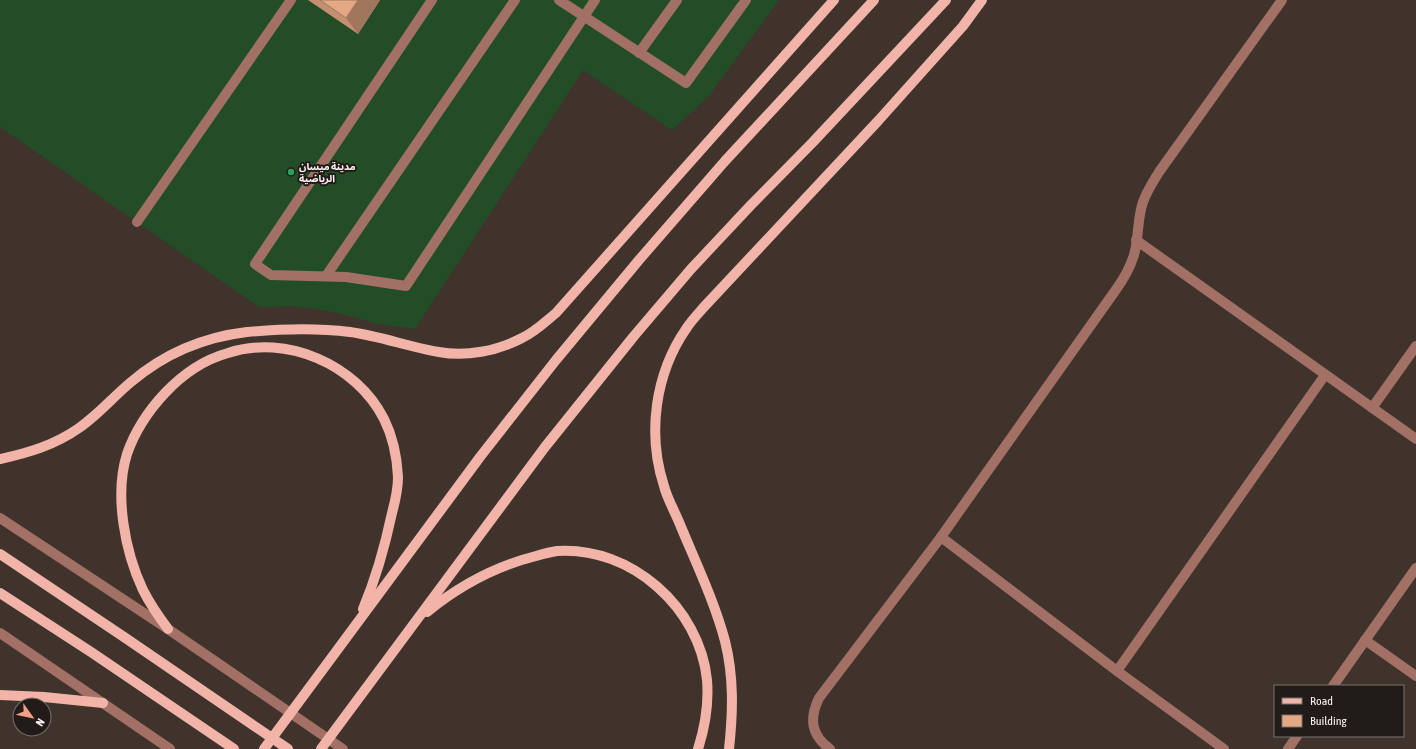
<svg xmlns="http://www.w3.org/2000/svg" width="1416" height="749" viewBox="0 0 1416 749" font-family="'Asap Condensed','Noto Sans Arabic',sans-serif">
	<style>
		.grass { fill: #234d26 }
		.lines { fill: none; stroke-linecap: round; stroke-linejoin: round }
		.minor { stroke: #a27065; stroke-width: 10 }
		.major { stroke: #f2b4a8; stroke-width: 10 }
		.wall { fill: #c59072 }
		.shaded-wall { fill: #a0765c }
		.building { fill: #e5a884; stroke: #a0765c }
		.leisure-dot { fill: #2e9e5b; stroke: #221c19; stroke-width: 1.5 }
		.labels { text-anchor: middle; stroke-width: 4; stroke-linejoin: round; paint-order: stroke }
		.poi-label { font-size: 10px; font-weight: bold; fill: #fbf3ef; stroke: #221c19; text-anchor: start }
	</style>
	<rect width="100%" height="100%" fill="#3f332c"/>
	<path class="grass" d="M 0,0 L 779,0 L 708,97 L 672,130 L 583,70 L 415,329 L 377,324 L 346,315 L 317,309 L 293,306 L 259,307 L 0,127 Z"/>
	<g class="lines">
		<g class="minor">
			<path d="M 432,0 L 255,264 L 271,275 L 346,277 L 406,286 L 595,0"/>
			<path d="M 559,0 L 686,83 L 746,0"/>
			<path d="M 639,53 L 677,0"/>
			<path d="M 137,222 L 291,0"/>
			<path d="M 1136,240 L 1416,439"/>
			<path d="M 326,276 L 515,0"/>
			<path d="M 1372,408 L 1416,346"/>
			<path d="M 0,518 L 168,629 L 343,749"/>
			<path d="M 941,537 L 1117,671 L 1224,749"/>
			<path d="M 0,633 L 170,749"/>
			<path d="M 1365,640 L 1416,676"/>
			<path d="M 1117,671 L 1325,375"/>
			<path d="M 1333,686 L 1416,568"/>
			<path d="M 830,749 C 811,735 809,719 819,698 L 941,537 L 1115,291 C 1123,280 1130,268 1134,255 C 1139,238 1137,219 1143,202 C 1147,191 1153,182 1159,172 L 1282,0"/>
			<path d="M 1288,749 L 1297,736"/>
		</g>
		<g class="major">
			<path d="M 0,459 C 28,453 55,445 79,428 C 98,415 113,397 131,382 C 164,354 204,337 247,332 C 280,329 317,328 350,332 C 380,336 409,347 439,352 C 466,357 497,351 522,338 C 535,332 545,322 556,313 L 834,0"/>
			<path d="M 0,554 L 124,637 L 288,749"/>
			<path d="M 0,593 L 91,652 L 234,749"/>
			<path d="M 427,612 C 459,586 496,566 536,556 C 543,554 550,552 557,551 C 631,546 700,608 707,680 C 709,704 705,727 698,749"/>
			<path d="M 168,629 C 159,617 150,604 143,590 C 125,552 114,495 127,454 C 135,431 149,410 165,393 C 182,375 203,360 228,353 C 286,334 356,364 384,419 C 393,437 397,457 398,477 C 398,489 395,502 392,513 C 385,546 376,578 363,609"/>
			<path d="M 0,695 L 44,697 L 103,703"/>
			<path d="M 264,749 L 480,457 L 556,360 L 639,260 L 725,161 L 874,0"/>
			<path d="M 321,749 L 545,447 L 634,336 L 691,269 L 751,205 L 813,142 L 946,0"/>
			<path d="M 729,749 C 733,712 734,677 725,641 C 714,600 695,561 679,522 C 674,510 667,498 664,486 C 647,434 655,374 686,329 C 691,321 697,315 703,308 L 878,121 L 963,26 L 982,0"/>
		</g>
	</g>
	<path class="wall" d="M 308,0 L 380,0 L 358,34 Z"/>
	<path class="shaded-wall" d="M 358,0 L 380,0 L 358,34 L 346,18 Z"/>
	<path class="building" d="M 320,0 L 358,0 L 346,18 Z"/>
	<circle class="leisure-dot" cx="291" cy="172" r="4"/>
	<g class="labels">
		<g class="poi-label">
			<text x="299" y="170">مدينة ميسان<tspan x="299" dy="12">الرياضية</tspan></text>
		</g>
	</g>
	<rect x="1274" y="685" width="130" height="52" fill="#221c19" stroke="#79726f"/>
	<rect x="1282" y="698" width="20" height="6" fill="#f2b4a8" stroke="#79726f"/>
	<text x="1310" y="705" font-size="12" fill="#fbf3ef">Road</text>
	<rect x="1282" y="715" width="20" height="12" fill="#e5a884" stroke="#79726f"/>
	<text x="1310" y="725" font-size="12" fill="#fbf3ef">Building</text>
	<g transform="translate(32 717) rotate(123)"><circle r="19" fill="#221c19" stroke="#79726f"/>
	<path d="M0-3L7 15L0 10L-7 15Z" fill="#f49e87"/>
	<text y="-6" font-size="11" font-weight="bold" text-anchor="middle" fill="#fbf3ef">N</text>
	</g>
</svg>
